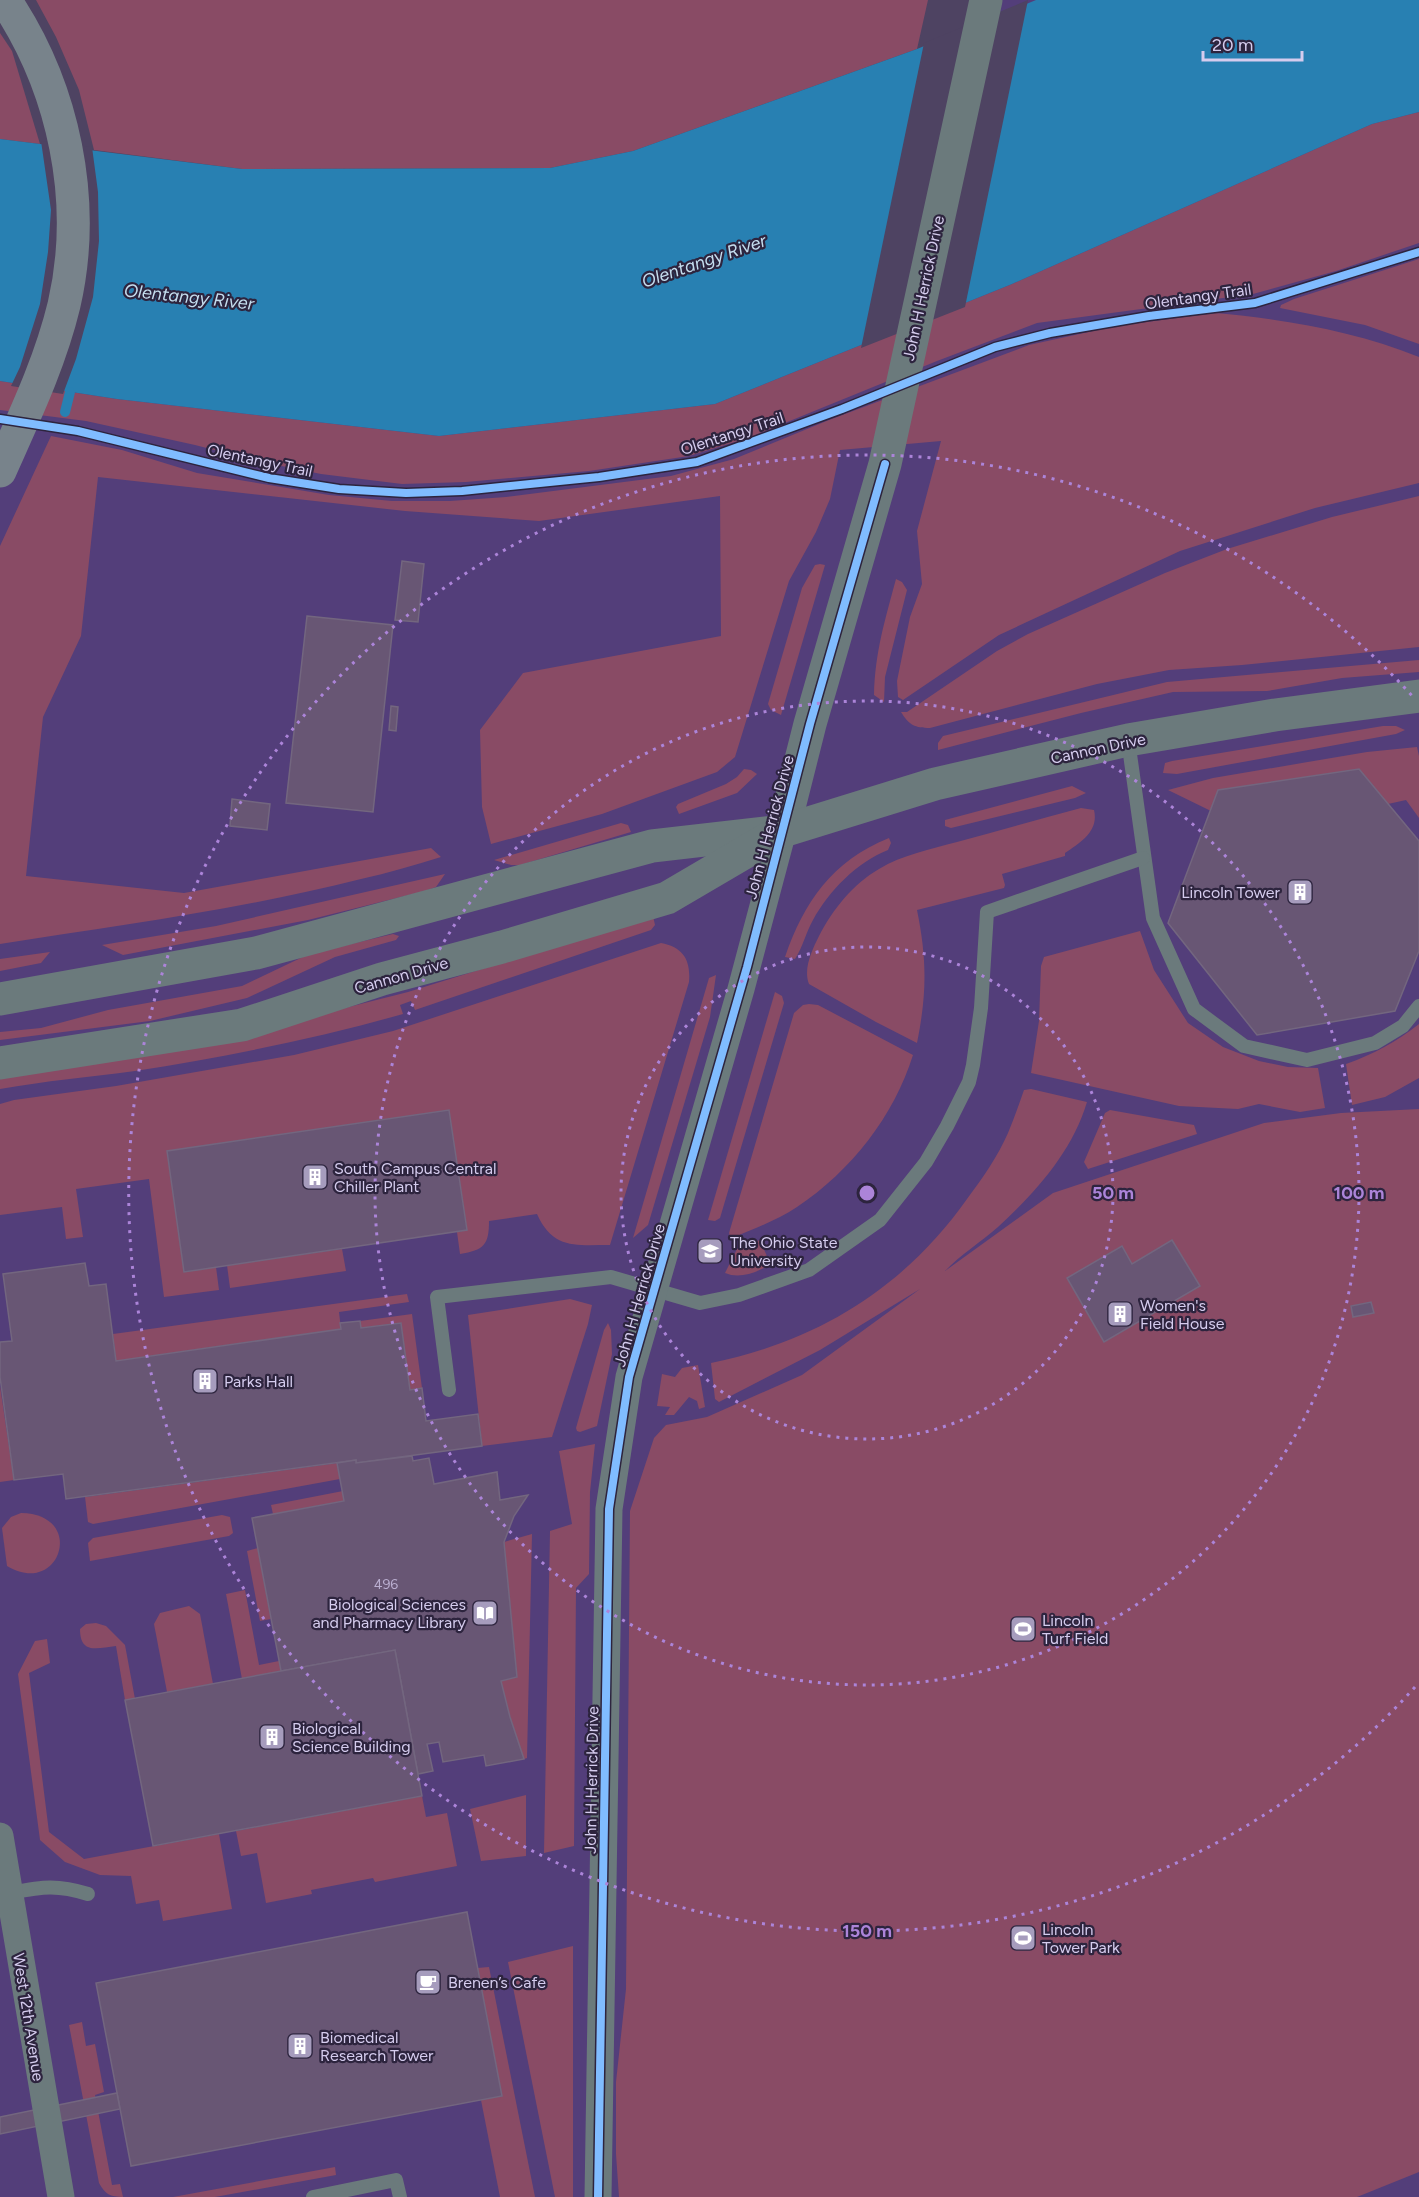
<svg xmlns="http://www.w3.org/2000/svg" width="1419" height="2197" viewBox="0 0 1419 2197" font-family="Figtree,sans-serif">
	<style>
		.built { fill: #533e7a }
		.green { fill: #894b65 }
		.water { fill: #2880b2 }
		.pier { fill: #4e4362 }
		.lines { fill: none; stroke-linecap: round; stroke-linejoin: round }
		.stream { stroke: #2880b2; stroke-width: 10 }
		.building { fill: #685674; stroke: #73667f; stroke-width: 1.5 }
		.service { stroke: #6b7a7c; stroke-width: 14 }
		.minor { stroke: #6b7a7c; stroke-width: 27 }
		.tertiary { stroke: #6b7a7c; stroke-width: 33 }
		.motorway { stroke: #78838b; stroke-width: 33 }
		.cycleway-casing { stroke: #2d243e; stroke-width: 11 }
		.cycleway { stroke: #80bcff; stroke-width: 8 }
		.ring { fill: none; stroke: #ac84d9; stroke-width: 3; stroke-dasharray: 3 6 }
		.labels { text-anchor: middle; stroke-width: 4.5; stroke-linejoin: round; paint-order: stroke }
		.number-label { font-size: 14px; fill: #baaed0 }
		.street-label { font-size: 16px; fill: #d5ccee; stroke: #2d243e }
		.poi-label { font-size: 16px; fill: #d5ccee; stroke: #2d243e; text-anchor: start }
		.water-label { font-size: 18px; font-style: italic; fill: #c4ddee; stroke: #2d243e }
		.centre { fill: #ac84d9; stroke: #2d243e; stroke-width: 3 }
		.ring-label { font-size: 18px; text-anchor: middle; font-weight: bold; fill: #ac84d9; stroke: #2d243e; stroke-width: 4.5; stroke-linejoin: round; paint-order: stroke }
	</style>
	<rect width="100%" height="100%" fill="#4e4362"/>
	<path class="built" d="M 984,0 L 1419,0 L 1419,2197 L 0,2197 L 0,275 L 946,176 Z"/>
	<g class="green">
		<path d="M 36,0 L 928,0 L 917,49 L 633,151 L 550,168 L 242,169 L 94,150 L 79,90 L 56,37 Z"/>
		<path d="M 0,33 L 12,51 L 40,144 L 0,139 Z"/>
		<path d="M 1419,112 L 1419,243 L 1336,271 L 1253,294 L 1037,323 L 937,361 L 748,438 L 689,456 L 589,471 L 466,482 L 402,484 L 321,474 L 257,461 L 195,445 L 86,421 L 0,410 L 0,381 L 117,399 L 439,436 L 715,404 L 1012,284 L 1372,124 Z"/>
		<path d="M 1419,259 L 1419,344 L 1365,325 L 1280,308 L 1281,305 L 1294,299 Z"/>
		<path d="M 1215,313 C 1284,319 1355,331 1419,357 L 1419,483 L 1315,508 L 1180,551 L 999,635 L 903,700 L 898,697 L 897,681 L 910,617 L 922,584 L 917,531 L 941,441 L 840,450 L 830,499 L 816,532 L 789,581 L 735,757 L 717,772 L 602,814 L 491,844 L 482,807 L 480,730 L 523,673 L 721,636 L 720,496 L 539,521 L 405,511 L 98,477 L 81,636 L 43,717 L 26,876 L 184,893 L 431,848 L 441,857 C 415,865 388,873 361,879 C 243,909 121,925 0,944 L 0,546 L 51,436 L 122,450 L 197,473 L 329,495 L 392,501 L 450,501 L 506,497 L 671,476 L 734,459 L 829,420 L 1029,345 L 1116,326 Z"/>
		<path d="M 1419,496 L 1419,647 L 1242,665 L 1169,670 L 1097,684 L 930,728 C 915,728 909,725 901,712 L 907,712 L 997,651 L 1028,634 L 1165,573 L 1227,549 L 1332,517 Z"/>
		<path d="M 820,564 L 825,565 L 781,715 L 771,710 L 768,704 L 802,588 L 815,565 Z"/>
		<path d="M 896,579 L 902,582 L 907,590 L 885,677 L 884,702 L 874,695 C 875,652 885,620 896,579 Z"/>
		<path d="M 1419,660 L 1419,672 L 1342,678 L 1267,691 L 1173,692 L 1081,713 L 938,750 L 938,743 L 943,736 L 1167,682 Z"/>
		<path d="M 1383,726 L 1396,726 L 1405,730 L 1396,734 L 1177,774 L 1163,773 L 1165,763 L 1172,761 Z"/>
		<path d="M 1417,747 L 1419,756 L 1419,818 L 1406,800 L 1388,804 L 1211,811 L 1168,790 L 1213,778 L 1367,752 Z"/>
		<path d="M 744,769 L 751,770 L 757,774 L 737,793 L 679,814 L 676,807 L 678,804 L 726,784 L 737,777 Z"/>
		<path d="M 1072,786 L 1086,793 L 1075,798 L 951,828 L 945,826 L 945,820 Z"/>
		<path d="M 1081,808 L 1094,810 C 1099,831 1081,842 1065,853 L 1065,856 L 1002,874 L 1005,885 L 1004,888 L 917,910 C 927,959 927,993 917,1043 L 876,1022 L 809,984 C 803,969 812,950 819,936 C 833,909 853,884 879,869 C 902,855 931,849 957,842 C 998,831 1040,819 1081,808 Z"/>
		<path d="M 621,823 L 628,825 L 631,832 L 520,865 L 511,865 L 494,860 Z"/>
		<path d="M 889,838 L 891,843 L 888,850 C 857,862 829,891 813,920 C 806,932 803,947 795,959 L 785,957 C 804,902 832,861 889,838 Z"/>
		<path d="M 445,874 L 436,887 L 425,891 L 308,920 L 123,955 L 102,945 L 216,926 Z"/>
		<path d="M 653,916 L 655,925 L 651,930 L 415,1010 L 411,1001 L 400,1005 L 403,1014 C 315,1039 225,1057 135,1071 C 90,1077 45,1081 0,1089 L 0,1077 L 250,1032 L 408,992 Z"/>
		<path d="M 1140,931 L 1154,970 L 1188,1023 L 1223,1047 L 1259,1061 L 1288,1067 L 1318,1068 L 1325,1108 L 1300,1112 L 1259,1104 L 1238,1109 L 1179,1106 L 1031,1073 L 1039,1021 L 1041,966 L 1044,957 Z"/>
		<path d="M 393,934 L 399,936 L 396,940 L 335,957 L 247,998 L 150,1021 L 0,1040 L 0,1032 L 41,1028 L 108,1010 L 242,986 L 309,954 Z"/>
		<path d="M 661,943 C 683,947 691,960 689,982 L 610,1245 C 577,1245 553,1250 537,1214 L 489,1221 C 489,1245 484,1250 460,1254 L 457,1232 L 467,1230 L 449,1111 L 167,1151 L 216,1267 L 219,1290 L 164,1297 L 149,1179 L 76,1189 L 83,1237 L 66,1239 L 62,1207 L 0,1215 L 0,1104 L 14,1100 L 116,1086 L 294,1055 L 393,1031 Z"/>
		<path d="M 50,952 L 41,963 L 0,971 L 0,959 Z"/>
		<path d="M 716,975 L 710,1017 L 648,1225 L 633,1238 L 709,978 Z"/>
		<path d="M 775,992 L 782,996 L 784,1003 L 720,1218 L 715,1221 L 708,1220 Z"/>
		<path d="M 809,1004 L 818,1005 L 913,1055 C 894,1116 851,1171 797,1207 C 778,1220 755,1228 735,1237 L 730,1236 L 729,1233 L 794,1013 L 803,1005 Z"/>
		<path d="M 1419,1024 L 1419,1078 L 1385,1097 L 1352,1105 L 1346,1064 C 1374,1054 1396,1042 1419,1024 Z"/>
		<path d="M 1031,1089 L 1087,1102 C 1072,1152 1036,1192 998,1227 C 981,1242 960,1255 945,1271 L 1053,1193 L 1264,1123 L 1341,1113 L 1419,1109 L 1419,2172 L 1357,2197 L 619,2197 L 616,2154 L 616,2082 L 626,1989 L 630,1511 L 654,1438 L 666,1425 L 707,1417 L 802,1375 L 920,1289 L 820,1350 L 719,1402 L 715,1399 L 711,1363 C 818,1341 904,1288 967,1199 C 982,1179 998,1156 1008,1133 C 1014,1119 1019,1104 1024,1090 Z"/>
		<path d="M 1110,1110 L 1194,1125 L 1197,1134 L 1088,1169 L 1084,1162 L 1105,1113 Z"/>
		<path d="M 760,1240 L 769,1261 L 768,1266 C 755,1273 739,1279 725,1273 L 737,1249 Z"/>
		<path d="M 342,1249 L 346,1271 L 230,1288 L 227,1265 Z"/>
		<path d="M 407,1294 L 409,1302 L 339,1312 L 341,1329 L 116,1361 L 113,1334 Z"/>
		<path d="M 570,1299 L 592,1305 L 588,1324 L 552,1437 L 482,1446 L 468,1315 Z"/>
		<path d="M 412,1314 L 422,1388 L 410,1390 L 401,1323 L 361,1328 L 360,1321 Z"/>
		<path d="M 608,1323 L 611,1330 L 612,1354 L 597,1426 L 580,1432 L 577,1431 L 576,1428 L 604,1330 Z"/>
		<path d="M 698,1365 L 705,1407 L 699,1409 L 697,1401 L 689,1397 L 674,1415 L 665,1415 L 670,1407 L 657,1406 L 662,1374 L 675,1377 L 682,1368 Z"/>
		<path d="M 0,1386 L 14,1480 L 0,1482 Z"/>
		<path d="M 595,1444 L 590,1492 L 589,1574 L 576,1588 L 574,1846 L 544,1853 L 550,1531 L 572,1524 L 559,1451 Z"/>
		<path d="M 337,1463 L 340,1479 L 93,1524 L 88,1522 L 85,1497 Z"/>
		<path d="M 343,1491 L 344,1501 L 273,1514 L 271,1505 Z"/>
		<path d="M 21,1513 C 87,1514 60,1598 7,1566 L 2,1528 L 11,1517 Z"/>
		<path d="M 222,1515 L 230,1517 L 233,1533 L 229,1536 L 90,1561 L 88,1543 L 93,1538 Z"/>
		<path d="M 532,1534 L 527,1758 L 524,1759 L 510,1717 L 501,1681 L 517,1677 L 504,1542 Z"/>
		<path d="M 258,1548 L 271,1619 L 260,1621 L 247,1551 Z"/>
		<path d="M 245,1590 L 259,1665 L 279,1661 L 281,1671 L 242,1679 L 226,1594 Z"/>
		<path d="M 189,1606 L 200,1614 L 213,1684 L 167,1692 L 154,1624 L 160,1613 Z"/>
		<path d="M 96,1623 L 106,1626 L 125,1645 L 135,1699 L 125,1700 L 116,1646 C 98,1648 80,1655 80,1629 L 86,1624 Z"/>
		<path d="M 47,1639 L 50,1663 L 29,1673 L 49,1832 L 84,1859 L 219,1834 L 232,1909 L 163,1921 L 159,1900 L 136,1904 L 131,1876 L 100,1875 L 65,1862 L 40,1840 L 18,1674 L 35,1641 Z"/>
		<path d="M 526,1795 L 526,1856 L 481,1861 L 470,1809 Z"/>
		<path d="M 422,1796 L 426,1817 L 447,1813 L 457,1866 L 375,1882 L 373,1878 L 311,1890 L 312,1894 L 266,1903 L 257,1853 L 241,1856 L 236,1831 Z"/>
		<path d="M 573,1946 L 573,2197 L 555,2197 L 508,1962 Z"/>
		<path d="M 489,1967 L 535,2197 L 500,2197 L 481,2100 L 477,1968 Z"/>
		<path d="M 82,2022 L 86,2046 L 95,2044 L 104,2092 L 95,2095 L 112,2185 L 120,2184 L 123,2197 C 110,2197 105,2194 99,2183 L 69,2025 Z"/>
		<path d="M 335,2167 L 336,2175 L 215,2197 L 173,2197 Z"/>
	</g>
	<path class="water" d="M 1036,0 L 1419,0 L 1419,112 L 1372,124 L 1012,284 L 715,404 L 439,436 L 117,399 L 0,381 L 0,139 L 242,169 L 550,168 L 633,151 L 917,49 Z"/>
	<g class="pier">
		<path d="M 1028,0 L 965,307 L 861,348 L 924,43 Z"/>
		<path d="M 41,141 L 92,147 L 98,192 L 99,241 L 93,297 L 76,359 L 63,394 L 11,386 L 20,367 L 40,304 L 48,252 L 51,210 Z"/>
	</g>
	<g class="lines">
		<path class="stream" d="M 65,412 L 70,392"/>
	</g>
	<g class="building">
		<path d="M 402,561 L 424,564 L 418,622 L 395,620 Z"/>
		<path d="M 307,616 L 393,625 L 373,812 L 286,803 Z"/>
		<path d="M 391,706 L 398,707 L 396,731 L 389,730 Z"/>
		<path d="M 1359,769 L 1419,841 L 1419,951 L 1395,1011 L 1257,1035 L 1168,923 L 1218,790 Z"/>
		<path d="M 232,799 L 270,804 L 267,830 L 230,826 Z"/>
		<path d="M 449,1110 L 467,1230 L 184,1272 L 167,1151 Z"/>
		<path d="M 1172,1240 L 1200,1286 L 1104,1342 L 1067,1278 L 1122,1246 L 1132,1264 Z"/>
		<path d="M 85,1263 L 89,1286 L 106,1284 L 116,1361 L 341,1329 L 340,1323 L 360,1321 L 361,1328 L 401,1323 L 410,1390 L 422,1388 L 426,1421 L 478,1414 L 482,1446 L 356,1463 L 356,1460 L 66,1499 L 63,1474 L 14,1480 L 0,1377 L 0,1342 L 12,1341 L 3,1274 Z"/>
		<path d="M 1371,1302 L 1374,1313 L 1353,1317 L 1351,1306 Z"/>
		<path d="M 412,1456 L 413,1461 L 429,1458 L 434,1484 L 497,1472 L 500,1500 L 528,1495 L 514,1516 L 504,1542 L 517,1677 L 501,1681 L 510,1717 L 524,1759 L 486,1766 L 484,1755 L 443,1762 L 439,1742 L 427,1744 L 433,1771 L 418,1774 L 395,1650 L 281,1671 L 252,1518 L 344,1501 L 337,1463 L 356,1460 L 356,1463 Z"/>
		<path d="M 395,1650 L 422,1796 L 153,1846 L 125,1700 Z"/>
		<path d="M 467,1912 L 502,2096 L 131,2166 L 96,1983 Z"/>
		<path d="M 117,2093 L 120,2109 L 0,2134 L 0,2117 Z"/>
	</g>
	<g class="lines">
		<g class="service">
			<path d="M 1128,740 L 1153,918 L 1194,1009 L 1244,1046 L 1307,1060 L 1375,1043 L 1403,1026 L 1419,1006"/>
			<path d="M 449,1390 L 437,1297 L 611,1277 L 700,1303 L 739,1295 L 809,1270 L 880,1220 L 926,1162 L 947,1126 L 969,1082 L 973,1065 L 981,1008 L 987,912 L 1143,858"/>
			<path d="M 9,1893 C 42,1887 56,1884 88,1894"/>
			<path d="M 313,2197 L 396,2180 L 400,2197"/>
		</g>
		<g class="minor">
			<path d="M 0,1836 L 61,2197"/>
			<path d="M 598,2197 L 609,1509 L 629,1377 L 741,989 L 783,831"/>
		</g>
		<g class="tertiary">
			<path d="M 783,831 L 810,724 L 885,464 L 986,0"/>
			<path d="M 0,999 L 256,953 L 652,846 L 783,831 L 935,784 L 1128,740 L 1275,715 L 1419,696"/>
			<path d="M 0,1063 L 242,1025 L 382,979 L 502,947 L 667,898 L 771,837"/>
		</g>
		<path class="motorway" d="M 0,471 C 24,417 50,363 64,305 C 88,201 64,88 5,0"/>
		<g class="cycleway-casing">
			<g id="cycleway">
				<path d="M 0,419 L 78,431 L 269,478 L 339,489 L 406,493 L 462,491 L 599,477 L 697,462 L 842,409 L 995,347 L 1050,333 L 1149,316 L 1255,303 L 1419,252"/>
				<path d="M 598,2197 L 609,1509 L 629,1377 L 747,967 L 810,724 L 885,464"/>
			</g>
		</g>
		<use href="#cycleway" class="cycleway"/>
	</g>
	<g class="ring">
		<circle cx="867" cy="1193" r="246"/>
		<circle cx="867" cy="1193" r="492"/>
		<path d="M1415 1687A738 738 0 1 1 1415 699"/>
	</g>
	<defs>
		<g id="building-square" transform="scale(1.35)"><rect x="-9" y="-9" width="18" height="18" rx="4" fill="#a69cbd" stroke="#2d243e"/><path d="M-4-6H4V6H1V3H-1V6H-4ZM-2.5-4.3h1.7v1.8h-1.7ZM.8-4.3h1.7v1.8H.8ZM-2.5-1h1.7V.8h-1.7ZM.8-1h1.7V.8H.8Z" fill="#fff"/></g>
		<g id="university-square" transform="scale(1.35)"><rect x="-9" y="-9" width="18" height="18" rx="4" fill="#a69cbd" stroke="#2d243e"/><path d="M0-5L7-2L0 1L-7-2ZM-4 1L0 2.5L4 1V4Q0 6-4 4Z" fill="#fff"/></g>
		<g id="library-square" transform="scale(1.35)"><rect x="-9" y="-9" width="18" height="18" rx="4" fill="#a69cbd" stroke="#2d243e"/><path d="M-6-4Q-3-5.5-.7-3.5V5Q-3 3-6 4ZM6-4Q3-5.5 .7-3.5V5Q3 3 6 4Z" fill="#fff"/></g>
		<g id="stadium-square" transform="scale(1.35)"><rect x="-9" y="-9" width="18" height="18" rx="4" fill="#a69cbd" stroke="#2d243e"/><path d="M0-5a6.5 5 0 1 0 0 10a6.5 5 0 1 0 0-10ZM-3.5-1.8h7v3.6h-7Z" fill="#fff"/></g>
		<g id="cafe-square" transform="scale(1.35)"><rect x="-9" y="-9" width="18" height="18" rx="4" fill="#a69cbd" stroke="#2d243e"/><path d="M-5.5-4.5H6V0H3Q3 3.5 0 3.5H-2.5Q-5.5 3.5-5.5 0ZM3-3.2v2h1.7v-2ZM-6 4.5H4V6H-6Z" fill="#fff"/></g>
	</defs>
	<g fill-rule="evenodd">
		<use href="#building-square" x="1300" y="892"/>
		<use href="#building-square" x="315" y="1177"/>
		<use href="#university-square" x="710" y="1251"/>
		<use href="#building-square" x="1120" y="1314"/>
		<use href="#building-square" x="205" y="1381"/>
		<use href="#library-square" x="485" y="1613"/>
		<use href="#stadium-square" x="1023" y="1629"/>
		<use href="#building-square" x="272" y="1737"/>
		<use href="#stadium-square" x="1023" y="1938"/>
		<use href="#cafe-square" x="428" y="1982"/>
		<use href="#building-square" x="300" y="2046"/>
	</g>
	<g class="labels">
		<g class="number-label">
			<text x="386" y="1589">496</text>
		</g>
		<g class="street-label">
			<text transform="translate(923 288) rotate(-78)" y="6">John H Herrick Drive</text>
			<text transform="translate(1198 296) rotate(-8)" y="6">Olentangy Trail</text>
			<text transform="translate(732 433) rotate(-18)" y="6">Olentangy Trail</text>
			<text transform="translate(260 460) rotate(12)" y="6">Olentangy Trail</text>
			<text transform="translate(1098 748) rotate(-12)" y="6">Cannon Drive</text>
			<text transform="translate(769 827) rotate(-75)" y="6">John H Herrick Drive</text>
			<text transform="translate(401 975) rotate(-16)" y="6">Cannon Drive</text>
			<text transform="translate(639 1295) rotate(-74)" y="6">John H Herrick Drive</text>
			<text transform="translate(591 1780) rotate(-89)" y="6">John H Herrick Drive</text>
			<text transform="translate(29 2017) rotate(81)" y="6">West 12th Avenue</text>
		</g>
		<g class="poi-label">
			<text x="1280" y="898" text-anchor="end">Lincoln Tower</text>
			<text x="334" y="1174">South Campus Central<tspan x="334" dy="18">Chiller Plant</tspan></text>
			<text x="730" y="1248">The Ohio State<tspan x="730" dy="18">University</tspan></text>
			<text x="1140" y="1311">Women's<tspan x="1140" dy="18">Field House</tspan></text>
			<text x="224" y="1387">Parks Hall</text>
			<text x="466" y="1610" text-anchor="end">Biological Sciences<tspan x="466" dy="18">and Pharmacy Library</tspan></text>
			<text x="1042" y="1626">Lincoln<tspan x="1042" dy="18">Turf Field</tspan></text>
			<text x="292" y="1734">Biological<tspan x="292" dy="18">Science Building</tspan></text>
			<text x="1042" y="1935">Lincoln<tspan x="1042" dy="18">Tower Park</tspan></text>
			<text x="448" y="1988">Brenen’s Cafe</text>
			<text x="320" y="2043">Biomedical<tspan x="320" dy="18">Research Tower</tspan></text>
		</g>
		<g class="water-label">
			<text transform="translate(704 261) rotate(-19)" y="6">Olentangy River</text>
			<text transform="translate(189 297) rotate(6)" y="6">Olentangy River</text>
		</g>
	</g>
	<circle cx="867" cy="1193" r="9" class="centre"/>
	<g class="ring-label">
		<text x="1113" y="1199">50 m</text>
		<text x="1359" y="1199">100 m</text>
		<text x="867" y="1937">150 m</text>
	</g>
	<path d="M1203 51v9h99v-9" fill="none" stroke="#d5ccee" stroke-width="3"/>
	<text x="1212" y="51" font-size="18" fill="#d5ccee" stroke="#2d243e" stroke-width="4.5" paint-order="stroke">20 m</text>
</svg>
